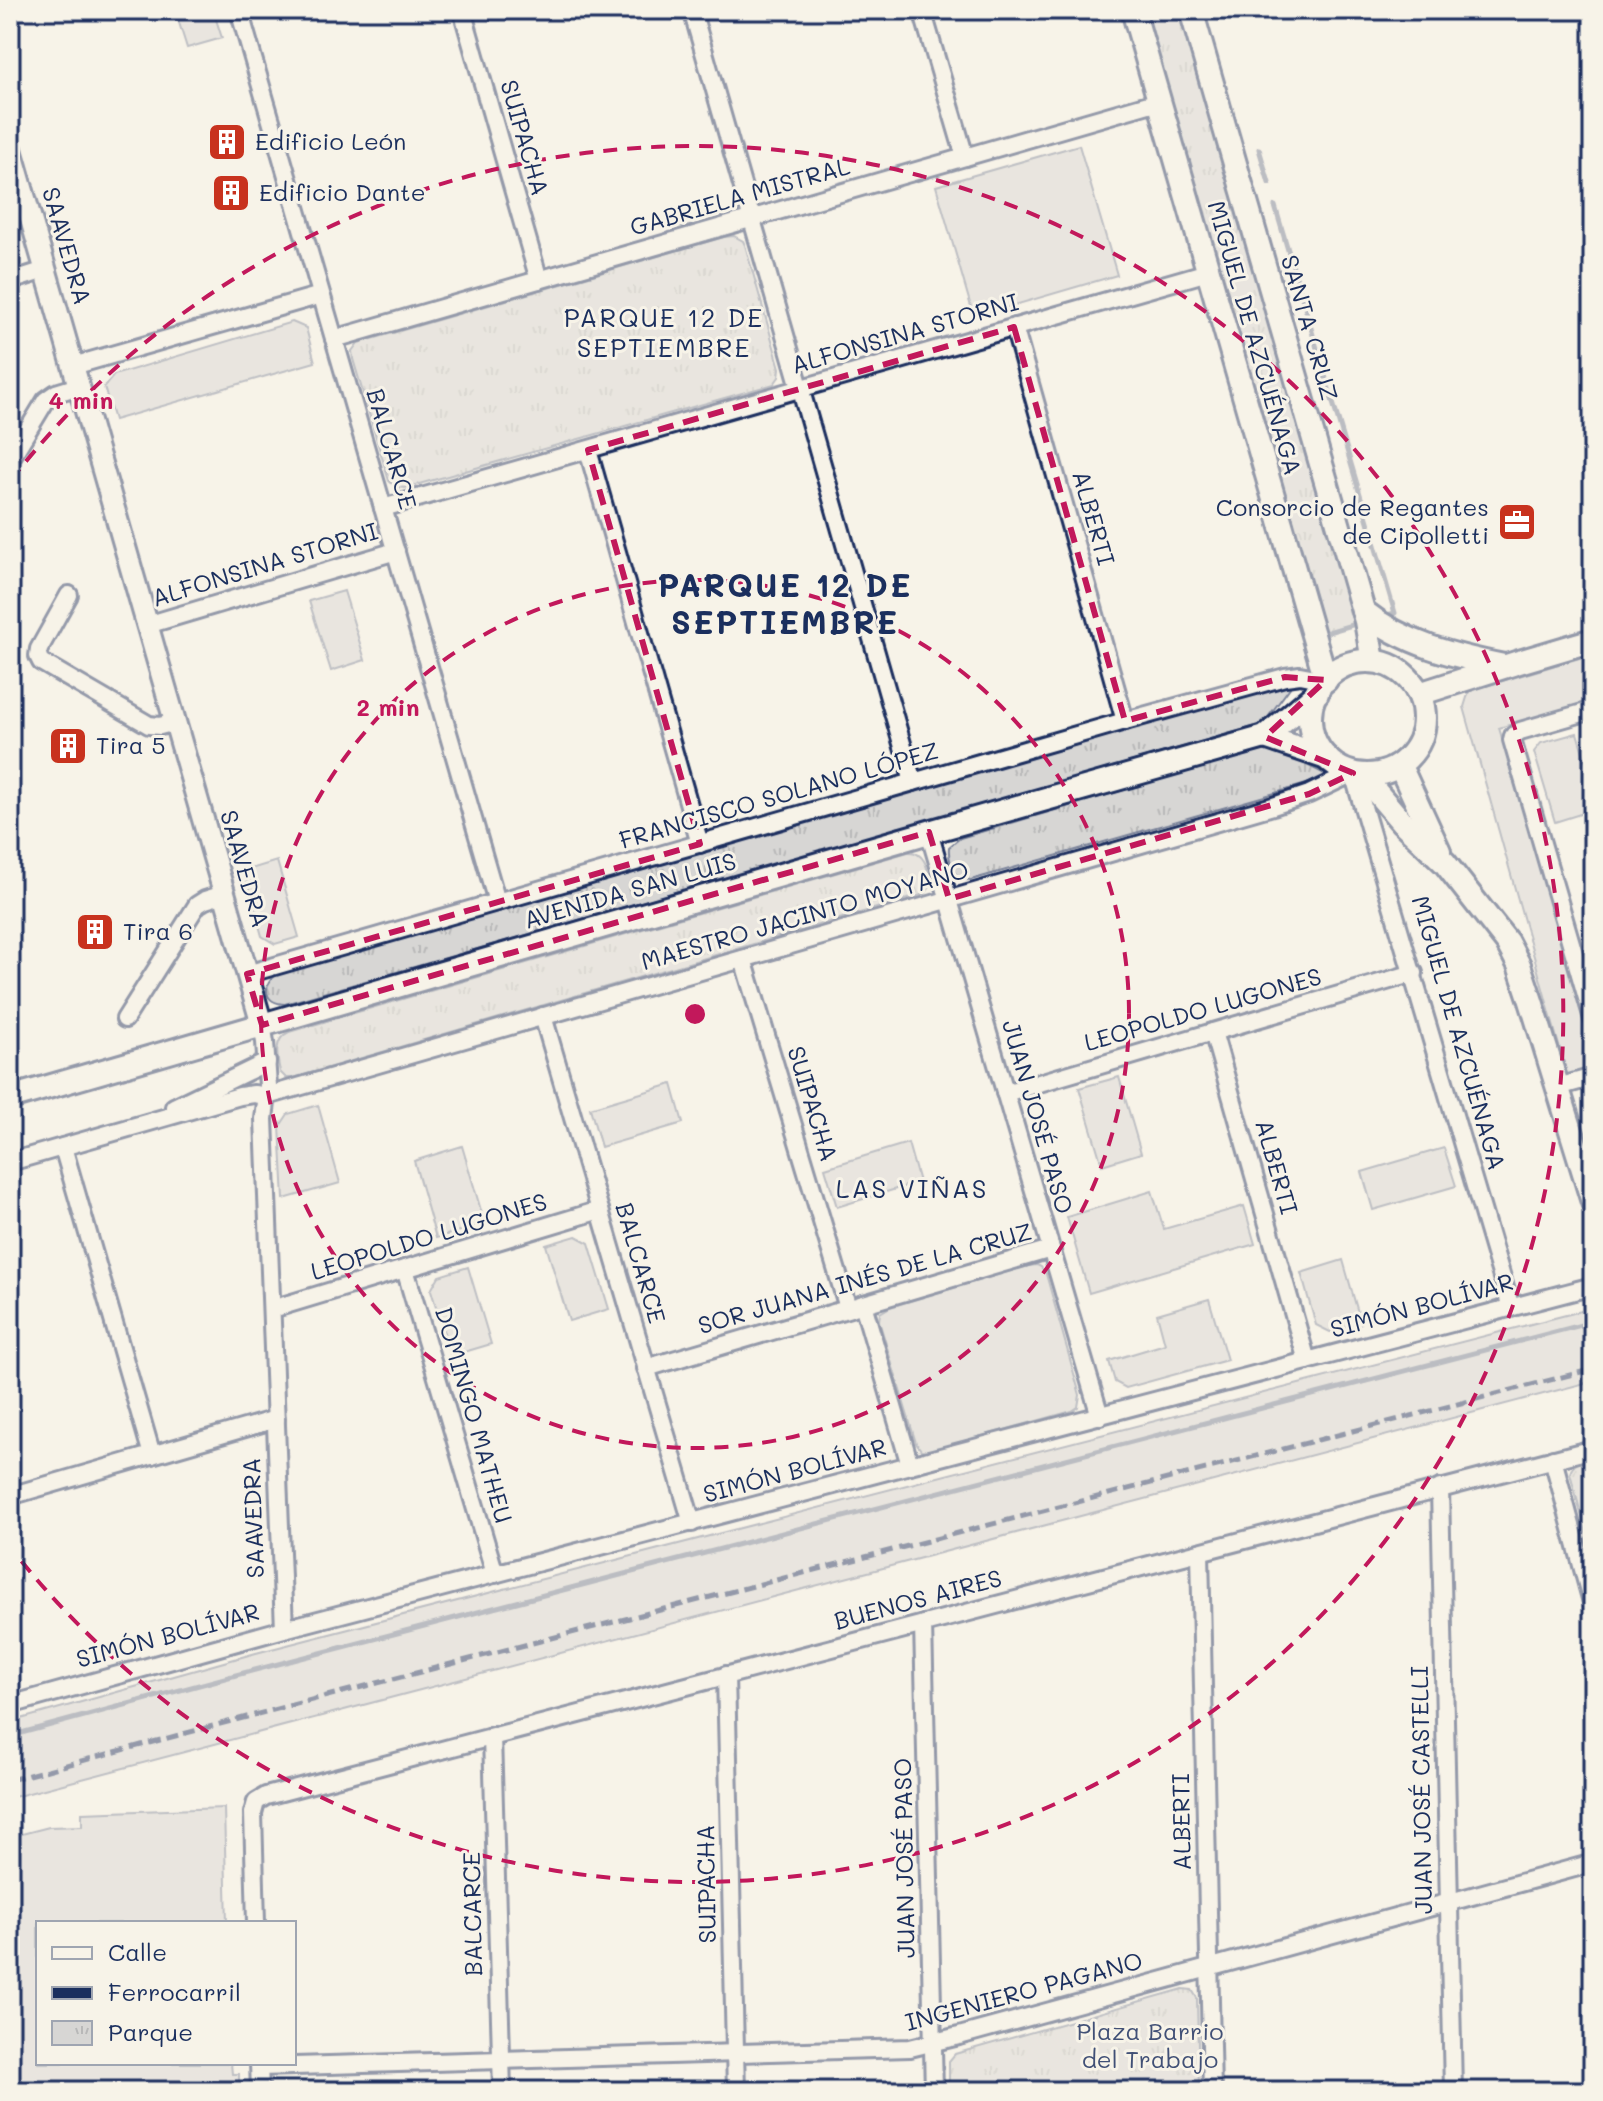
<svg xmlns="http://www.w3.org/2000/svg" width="1603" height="2101" viewBox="0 0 1603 2101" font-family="Mali,sans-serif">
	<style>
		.green { fill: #d7d6d4; stroke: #798299; stroke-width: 2 }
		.park { fill: url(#park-tufts); stroke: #798299; stroke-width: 2 }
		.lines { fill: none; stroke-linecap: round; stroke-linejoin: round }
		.stream { stroke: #727c95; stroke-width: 5 }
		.minor-casing { stroke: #1b2f5e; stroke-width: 22 }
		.tertiary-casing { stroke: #1b2f5e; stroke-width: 26 }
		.secondary-casing { stroke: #1b2f5e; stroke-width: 28 }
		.minor { stroke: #f7f3e8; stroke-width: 16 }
		.tertiary { stroke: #f7f3e8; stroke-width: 20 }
		.secondary { stroke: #f7f3e8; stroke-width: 22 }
		.rail { stroke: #1b2f5e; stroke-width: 5; stroke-dasharray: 12 6; stroke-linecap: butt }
		.marked { fill: none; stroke: #c2185b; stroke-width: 6; stroke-dasharray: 16 10; stroke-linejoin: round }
		.ring { fill: none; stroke: #c2185b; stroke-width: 4; stroke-dasharray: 14 10 }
		.labels { text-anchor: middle; stroke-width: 6; stroke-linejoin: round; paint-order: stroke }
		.street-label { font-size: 24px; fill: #1b2f5e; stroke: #f7f3e8 }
		.poi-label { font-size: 24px; fill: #1b2f5e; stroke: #f7f3e8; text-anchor: start }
		.park-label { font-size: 24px; fill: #415076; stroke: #f7f3e8 }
		.neighbourhood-label { font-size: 26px; letter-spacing: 2px; fill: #1b2f5e; stroke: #f7f3e8 }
		.district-label { font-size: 32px; font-weight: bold; letter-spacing: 2px; fill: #1b2f5e; stroke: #f7f3e8 }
		.centre { fill: #c2185b; stroke: #f7f3e8; stroke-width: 4 }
		.ring-label { font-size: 24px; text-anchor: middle; font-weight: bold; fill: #c2185b; stroke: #f7f3e8; stroke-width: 6; stroke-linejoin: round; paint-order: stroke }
	</style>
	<defs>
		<pattern id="park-tufts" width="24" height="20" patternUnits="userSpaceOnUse" patternTransform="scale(2)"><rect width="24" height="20" fill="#d7d6d4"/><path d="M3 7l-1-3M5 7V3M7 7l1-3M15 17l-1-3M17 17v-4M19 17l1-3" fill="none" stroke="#b8b8b8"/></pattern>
	</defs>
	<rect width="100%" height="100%" fill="#f7f3e8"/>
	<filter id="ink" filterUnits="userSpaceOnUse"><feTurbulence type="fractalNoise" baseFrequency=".0125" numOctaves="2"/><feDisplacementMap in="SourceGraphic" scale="16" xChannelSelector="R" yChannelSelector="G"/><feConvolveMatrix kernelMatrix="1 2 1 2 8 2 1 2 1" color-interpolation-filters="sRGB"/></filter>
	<g filter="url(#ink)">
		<g class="green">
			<path d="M 175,10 L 213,10 L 222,38 L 187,48 Z"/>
			<path d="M 1079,145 L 1117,275 L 974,317 L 936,186 Z"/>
			<path d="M 292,322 L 306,328 L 315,362 L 114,420 L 104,387 L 114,375 Z"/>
			<path d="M 344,591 L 365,660 L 331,671 L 309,601 Z"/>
			<path d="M 1593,654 L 1593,700 L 1499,728 L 1593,1051 L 1593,1085 L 1572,1092 L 1464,707 L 1469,691 Z"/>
			<path d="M 1577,733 L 1593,785 L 1593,810 L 1555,822 L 1534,752 L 1541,743 Z"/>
			<path d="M 277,861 L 299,937 L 275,944 L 262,936 L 244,871 Z"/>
			<path d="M 1119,1077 L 1141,1153 L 1102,1165 L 1079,1088 Z"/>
			<path d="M 672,1084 L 683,1123 L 601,1147 L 590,1108 Z"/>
			<path d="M 318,1105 L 340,1183 L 284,1199 L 280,1126 L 288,1114 Z"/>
			<path d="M 908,1143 L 919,1182 L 837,1207 L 825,1168 Z"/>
			<path d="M 462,1146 L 485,1224 L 436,1238 L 414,1161 Z"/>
			<path d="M 1444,1148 L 1456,1186 L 1373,1210 L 1362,1172 Z"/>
			<path d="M 1152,1191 L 1164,1229 L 1244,1206 L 1255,1244 L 1089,1293 L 1067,1217 Z"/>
			<path d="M 576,1236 L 589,1243 L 609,1309 L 569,1321 L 546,1245 Z"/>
			<path d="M 1343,1260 L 1361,1323 L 1330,1332 L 1316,1325 L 1301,1273 Z"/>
			<path d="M 1037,1265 L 1041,1267 L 1046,1274 L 1080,1395 L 1078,1407 L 1072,1411 L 929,1451 L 921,1450 L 916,1443 L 879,1321 L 880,1313 L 890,1307 L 1028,1266 Z"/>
			<path d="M 468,1267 L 491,1344 L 451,1356 L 431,1290 L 439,1276 Z"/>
			<path d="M 1209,1299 L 1227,1360 L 1126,1388 L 1115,1382 L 1109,1361 L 1165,1344 L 1157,1314 Z"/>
			<path d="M 1593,1308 L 1593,1381 L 10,1798 L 10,1722 L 256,1653 Z"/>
			<path d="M 224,1808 L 227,1923 L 38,1923 L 38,2063 L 231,2063 L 232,2074 L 239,2074 L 239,2091 L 10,2091 L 10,1837 L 49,1827 L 82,1826 L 82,1813 Z"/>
		</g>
		<g class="park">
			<path d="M 1144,10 L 1180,10 L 1356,624 L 1324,633 Z"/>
			<path d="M 734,236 L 743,241 L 745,245 L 780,368 L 779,377 L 774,384 L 405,488 L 396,487 L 389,481 L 353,359 L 352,351 L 358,343 L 724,237 Z"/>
			<path d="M 1294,682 L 1263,724 L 285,1004 C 265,1004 261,986 276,975 Z"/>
			<path d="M 1271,747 L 1331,777 L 971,880 L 959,879 C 952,872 948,857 949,847 L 960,838 Z"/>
			<path d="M 908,852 C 926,851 928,871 931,885 L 925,894 L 293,1078 L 286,1078 L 280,1072 C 277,1057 273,1039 289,1032 Z"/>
			<path d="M 1593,1459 L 1593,1558 L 1570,1473 C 1573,1462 1583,1461 1593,1459 Z"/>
			<path d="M 1183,1989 L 1192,1990 L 1197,1998 L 1199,2091 L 949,2091 L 949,2061 L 955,2054 Z"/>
		</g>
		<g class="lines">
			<g class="stream">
				<path d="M 1259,149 L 1269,183"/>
				<path d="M 1275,206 L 1395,613 L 1383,616"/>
				<path d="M 1318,635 L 1362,622"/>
				<path d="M 10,1736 L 236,1675 L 1593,1322"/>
			</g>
			<g class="minor-casing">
				<g id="minor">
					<path d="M 239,10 L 497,902"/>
					<path d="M 462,10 L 539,280"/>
					<path d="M 692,10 L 913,782"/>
					<path d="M 922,10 L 965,157"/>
					<path d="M 10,283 L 17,279 L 45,270"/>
					<path d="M 1014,327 L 1125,721"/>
					<path d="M 334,339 L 1159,101"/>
					<path d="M 73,366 L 321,295"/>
					<path d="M 588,450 L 700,844"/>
					<path d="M 11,458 L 46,400 L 56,393 L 79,386"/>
					<path d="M 383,508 L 1208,272"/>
					<path d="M 69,595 L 39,649 L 38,656 L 41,662 L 149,725 L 160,726 L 175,722"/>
					<path d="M 147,625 L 396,551"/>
					<path d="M 1593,710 L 1520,731 L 1513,736 L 1512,740 L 1593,1019"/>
					<path d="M 929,832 L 1100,1416"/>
					<path d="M 743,959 L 848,1308"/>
					<path d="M 247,974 L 1125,721 L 1285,677 L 1300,675 L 1326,680"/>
					<path d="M 543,1016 L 692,1523"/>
					<path d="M 125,1019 L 197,905 L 205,900 L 224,894"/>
					<path d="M 262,1025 L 265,1042 L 268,1086 L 264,1119 L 284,1629"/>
					<path d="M 1213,1032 L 1307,1361"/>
					<path d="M 1558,1087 L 1593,1077"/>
					<path d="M 1005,1093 L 1414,973"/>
					<path d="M 174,1107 L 267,1062"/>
					<path d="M 63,1147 L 152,1455"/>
					<path d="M 10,1162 L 240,1096 L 254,1094 L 267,1096 L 1273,806 L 1309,794 L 1353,773 L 1511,1308"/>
					<path d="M 405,1269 L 495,1574"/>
					<path d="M 863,1304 L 910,1465"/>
					<path d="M 272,1309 L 600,1210"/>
					<path d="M 646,1368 L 1051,1249"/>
					<path d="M 1553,1459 L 1593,1606"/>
					<path d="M 1440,1488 L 1453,2091"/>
					<path d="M 10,1496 L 276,1419"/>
					<path d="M 1200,1552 L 1212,2091"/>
					<path d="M 923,1624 L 934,2091"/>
					<path d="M 726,1675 L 736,2091"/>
					<path d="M 10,1705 L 284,1629 L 1593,1286"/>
					<path d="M 492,1736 L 502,2091"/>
					<path d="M 256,1923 L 253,1813 L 256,1802 L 266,1796 L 1593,1449"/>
					<path d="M 259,2063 L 260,2091"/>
					<path d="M 260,2067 L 910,2048 L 959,2036 L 1593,1863"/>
				</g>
			</g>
			<g class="tertiary-casing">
				<path id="tertiary" d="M 10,146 L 262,1025"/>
			</g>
			<g class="secondary-casing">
				<g id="secondary">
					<path d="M 1133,10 L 1326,680"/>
					<path d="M 1191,10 L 1366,621 L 1373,661"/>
					<path d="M 1363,611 C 1404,644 1454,656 1504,666"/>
					<circle cx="1367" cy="718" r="57"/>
					<path d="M 1419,694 L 1519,662 L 1593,640"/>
					<path d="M 1265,737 L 1327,758"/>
					<path d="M 1400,766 L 1439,851"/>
					<path d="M 1362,775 L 1401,821 L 1445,863 L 1507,942 L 1519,965 L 1531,1001 L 1593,1202"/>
					<path d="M 10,1098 L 929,832 L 1265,737 L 1317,693"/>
				</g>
			</g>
			<use href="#minor" class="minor"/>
			<use href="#tertiary" class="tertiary"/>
			<use href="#secondary" class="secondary"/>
			<path class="rail" d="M 10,1780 L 273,1710 L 1593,1369"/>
		</g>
	</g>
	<path d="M0 0H1603V2101H0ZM 1014,327 L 1125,721 L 1285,677 L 1326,680 L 1265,737 L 1353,773 L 1309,794 L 949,899 L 929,832 L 262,1025 L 247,974 L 700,844 L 588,450 Z" fill="#f7f3e8" fill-opacity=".55" fill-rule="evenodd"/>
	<path class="marked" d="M 1014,327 L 1125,721 L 1285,677 L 1326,680 L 1265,737 L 1353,773 L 1309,794 L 949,899 L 929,832 L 262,1025 L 247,974 L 700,844 L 588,450 Z"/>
	<g class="ring">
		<circle cx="695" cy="1014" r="434"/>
		<path d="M11 480A868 868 0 1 1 11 1548"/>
	</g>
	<defs>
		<g id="building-square" transform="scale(2)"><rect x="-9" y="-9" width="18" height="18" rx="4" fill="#c8321e" stroke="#f7f3e8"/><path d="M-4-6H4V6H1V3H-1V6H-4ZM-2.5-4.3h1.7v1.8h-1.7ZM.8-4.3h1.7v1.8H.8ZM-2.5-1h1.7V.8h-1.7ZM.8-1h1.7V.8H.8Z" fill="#fff"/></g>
		<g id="office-square" transform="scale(2)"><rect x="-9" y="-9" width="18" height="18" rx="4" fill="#c8321e" stroke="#f7f3e8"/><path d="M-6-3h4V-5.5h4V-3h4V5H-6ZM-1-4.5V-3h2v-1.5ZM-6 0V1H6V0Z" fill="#fff"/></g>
	</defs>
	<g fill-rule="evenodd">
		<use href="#building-square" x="227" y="142"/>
		<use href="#building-square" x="231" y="193"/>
		<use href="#office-square" x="1517" y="522"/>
		<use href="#building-square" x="68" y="746"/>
		<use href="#building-square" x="95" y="932"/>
	</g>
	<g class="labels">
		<g class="street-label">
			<text transform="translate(524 138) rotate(74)" y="8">SUIPACHA</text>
			<text transform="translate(740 197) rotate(-16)" y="8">GABRIELA MISTRAL</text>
			<text transform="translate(66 246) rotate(74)" y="8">SAAVEDRA</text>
			<text transform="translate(1309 328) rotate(74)" y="8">SANTA CRUZ</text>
			<text transform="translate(905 334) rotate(-16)" y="8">ALFONSINA STORNI</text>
			<text transform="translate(1254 338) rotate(74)" y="8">MIGUEL DE AZCUÉNAGA</text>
			<text transform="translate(391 449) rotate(74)" y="8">BALCARCE</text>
			<text transform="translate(1093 518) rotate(74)" y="8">ALBERTI</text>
			<text transform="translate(265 565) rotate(-17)" y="8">ALFONSINA STORNI</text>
			<text transform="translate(779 796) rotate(-16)" y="8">FRANCISCO SOLANO LÓPEZ</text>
			<text transform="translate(244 869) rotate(74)" y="8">SAAVEDRA</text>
			<text transform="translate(630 891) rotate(-16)" y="8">AVENIDA SAN LUIS</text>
			<text transform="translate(805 916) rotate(-16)" y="8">MAESTRO JACINTO MOYANO</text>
			<text transform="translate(1203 1010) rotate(-16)" y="8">LEOPOLDO LUGONES</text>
			<text transform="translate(1458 1033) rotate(74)" y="8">MIGUEL DE AZCUÉNAGA</text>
			<text transform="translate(812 1104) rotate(73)" y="8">SUIPACHA</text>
			<text transform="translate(1037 1117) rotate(74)" y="8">JUAN JOSÉ PASO</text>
			<text transform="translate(1276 1167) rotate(74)" y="8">ALBERTI</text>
			<text transform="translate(429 1237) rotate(-17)" y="8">LEOPOLDO LUGONES</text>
			<text transform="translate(640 1263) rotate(74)" y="8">BALCARCE</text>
			<text transform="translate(865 1279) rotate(-16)" y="8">SOR JUANA INÉS DE LA CRUZ</text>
			<text transform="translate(1422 1306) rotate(-15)" y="8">SIMÓN BOLÍVAR</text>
			<text transform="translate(473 1415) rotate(74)" y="8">DOMINGO MATHEU</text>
			<text transform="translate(795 1471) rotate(-15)" y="8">SIMÓN BOLÍVAR</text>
			<text transform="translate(254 1518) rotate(-92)" y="8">SAAVEDRA</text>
			<text transform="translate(918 1600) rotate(-15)" y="8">BUENOS AIRES</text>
			<text transform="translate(168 1636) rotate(-15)" y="8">SIMÓN BOLÍVAR</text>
			<text transform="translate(1422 1790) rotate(-91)" y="8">JUAN JOSÉ CASTELLI</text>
			<text transform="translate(1182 1822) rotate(-91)" y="8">ALBERTI</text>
			<text transform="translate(905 1858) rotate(-91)" y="8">JUAN JOSÉ PASO</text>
			<text transform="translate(707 1884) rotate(-91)" y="8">SUIPACHA</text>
			<text transform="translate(473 1914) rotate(-91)" y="8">BALCARCE</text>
			<text transform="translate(1024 1992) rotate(-15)" y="8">INGENIERO PAGANO</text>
		</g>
		<g class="poi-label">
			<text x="255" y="150">Edificio León</text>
			<text x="259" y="201">Edificio Dante</text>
			<text x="1489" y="516" text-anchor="end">Consorcio de Regantes<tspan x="1489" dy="28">de Cipolletti</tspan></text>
			<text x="96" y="754">Tira 5</text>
			<text x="123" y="940">Tira 6</text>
		</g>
		<g class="park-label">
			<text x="1150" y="2040">Plaza Barrio<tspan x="1150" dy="28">del Trabajo</tspan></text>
		</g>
		<g class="neighbourhood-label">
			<text x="664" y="327">PARQUE 12 DE<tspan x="664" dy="30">SEPTIEMBRE</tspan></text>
			<text x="912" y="1198">LAS VIÑAS</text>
		</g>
		<g class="district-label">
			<text x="785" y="597">PARQUE 12 DE<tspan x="785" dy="37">SEPTIEMBRE</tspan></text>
		</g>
	</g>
	<circle cx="695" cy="1014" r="12" class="centre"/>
	<g class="ring-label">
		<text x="81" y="409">4 min</text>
		<text x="388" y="716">2 min</text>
	</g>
	<rect width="1603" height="2101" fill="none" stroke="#f7f3e8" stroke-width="40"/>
	<rect x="20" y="20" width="1563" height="2061" fill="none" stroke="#1b2f5e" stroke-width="3" filter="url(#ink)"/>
	<rect x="36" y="1921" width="260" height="144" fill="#f7f3e8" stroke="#9fa5b1" stroke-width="2"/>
	<rect x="52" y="1947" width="40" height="12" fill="#f7f3e8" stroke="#9fa5b1" stroke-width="2"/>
	<text x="108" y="1961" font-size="24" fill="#1b2f5e">Calle</text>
	<rect x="52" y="1987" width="40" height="12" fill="#1b2f5e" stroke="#9fa5b1" stroke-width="2"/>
	<text x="108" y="2001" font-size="24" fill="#1b2f5e">Ferrocarril</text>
	<rect x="52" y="2021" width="40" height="24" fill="url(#park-tufts)" stroke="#9fa5b1" stroke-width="2"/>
	<text x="108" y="2041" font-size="24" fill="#1b2f5e">Parque</text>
</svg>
